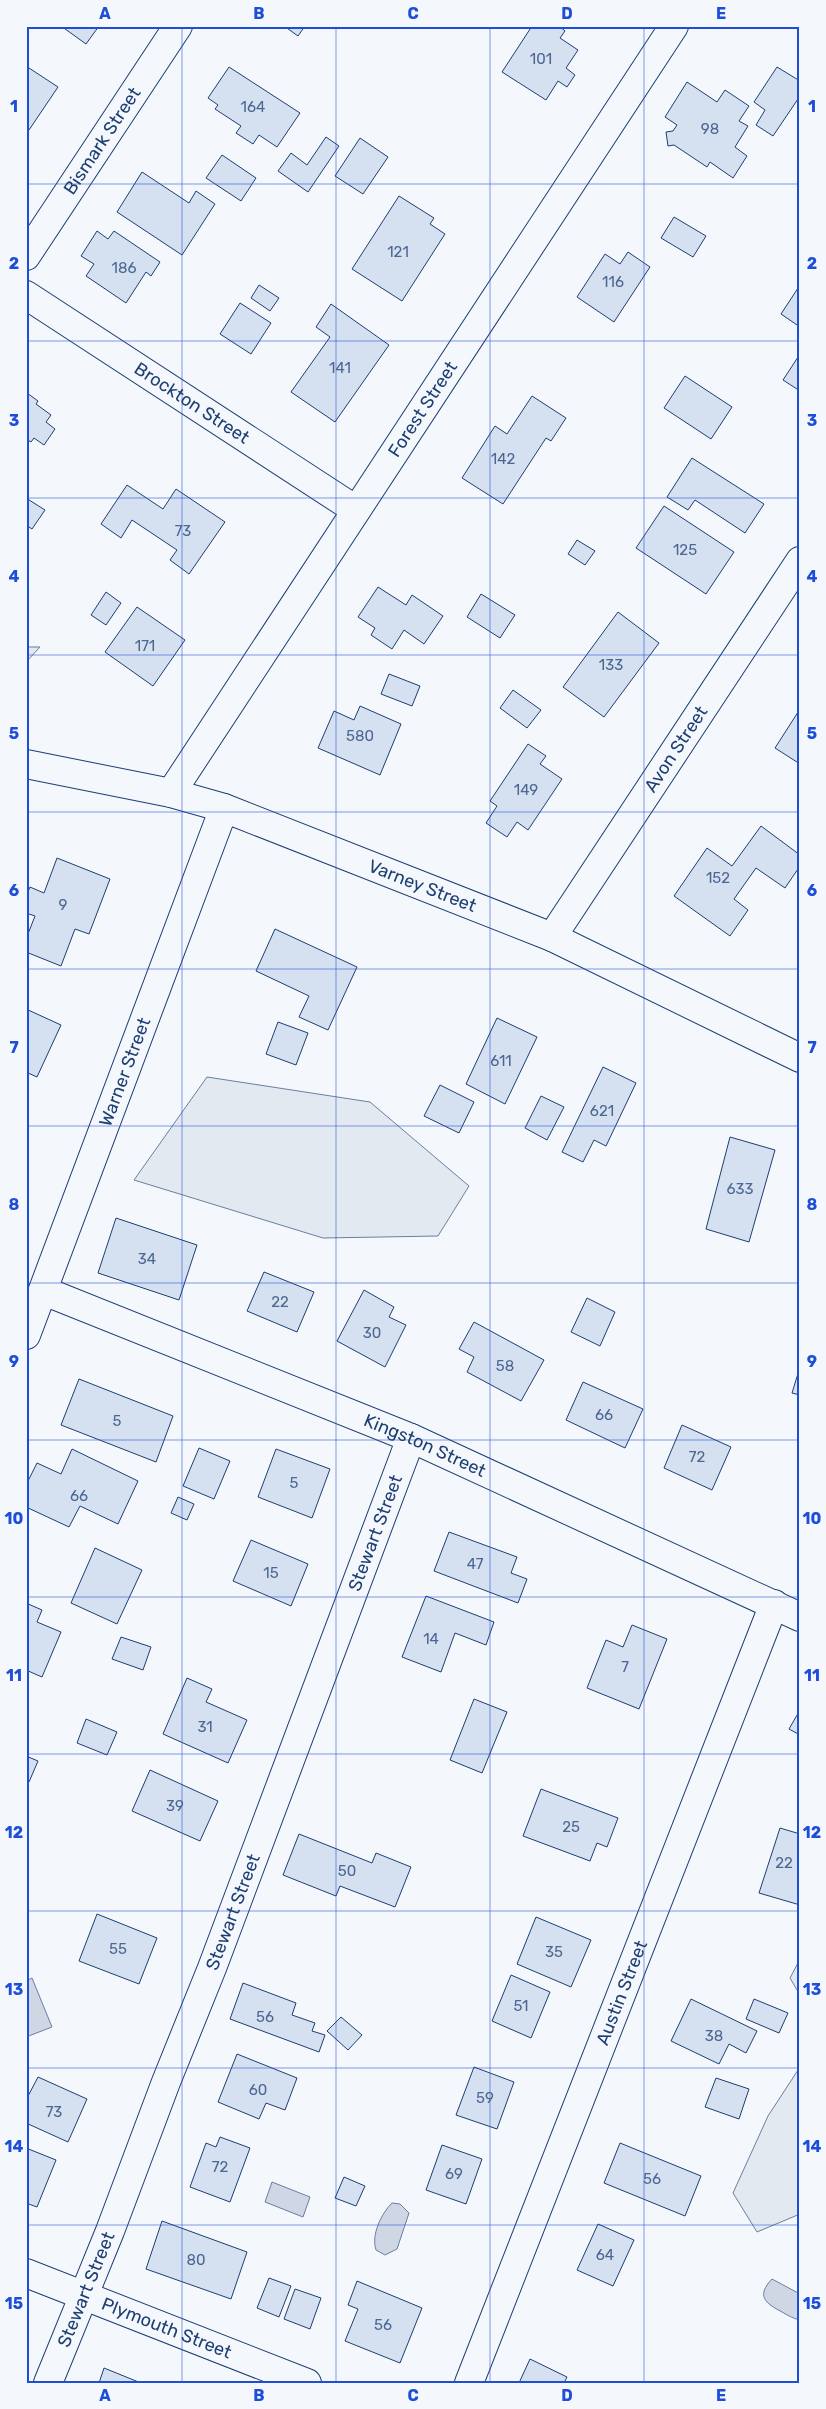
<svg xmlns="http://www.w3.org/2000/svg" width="826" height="2409" viewBox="0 0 826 2409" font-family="Rubik,sans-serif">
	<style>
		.green { fill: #e3e9f0; stroke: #687fa3 }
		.water { fill: #cfd7e4; stroke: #687fa3 }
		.building { fill: #d5e0f0; stroke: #1d3f73 }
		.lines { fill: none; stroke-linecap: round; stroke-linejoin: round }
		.street-casing { stroke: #1d3f73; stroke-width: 30 }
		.street { stroke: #f4f7fb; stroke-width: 28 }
		.grid { fill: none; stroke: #1d4ed8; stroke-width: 1; stroke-opacity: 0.55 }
		.labels { text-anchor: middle; stroke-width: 4; stroke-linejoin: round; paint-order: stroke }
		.number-label { font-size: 15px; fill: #4b6792 }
		.street-label { font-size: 18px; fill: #1d3f73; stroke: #f4f7fb }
		.neatline { fill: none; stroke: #1d4ed8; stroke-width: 2 }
		.grid-label { font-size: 16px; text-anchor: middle; font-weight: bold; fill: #1d4ed8 }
	</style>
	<rect width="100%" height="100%" fill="#f4f7fb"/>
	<g class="green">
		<path d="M 26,647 L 40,647 L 26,662 Z"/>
		<path d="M 207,1077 L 370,1102 L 469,1186 L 438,1236 L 323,1238 L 134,1180 Z"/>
		<path d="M 800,1959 L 800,1995 L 790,1978 Z"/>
		<path d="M 800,2067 L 800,2214 L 757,2232 L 733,2193 L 768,2116 Z"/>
	</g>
	<g class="water">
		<path d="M 32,1978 L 52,2027 L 26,2037 L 26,1981 Z"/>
		<path d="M 272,2182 L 310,2197 L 303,2217 L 265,2202 Z"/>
		<path d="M 392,2203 L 400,2204 L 409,2213 L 397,2249 L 385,2255 L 376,2250 C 371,2235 381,2214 392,2203 Z"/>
		<path d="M 772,2279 L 800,2294 L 800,2320 C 794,2319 787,2315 782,2312 C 765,2303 756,2296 772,2279 Z"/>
	</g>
	<g class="building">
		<path d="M 61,26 L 99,26 L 86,44 Z"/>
		<path d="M 284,26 L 305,26 L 298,36 Z"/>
		<path d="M 532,26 L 559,26 L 565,31 L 560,38 L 578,50 L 566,68 L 575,75 L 567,87 L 558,81 L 546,100 L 502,72 Z"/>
		<path d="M 26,66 L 58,87 L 29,130 L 26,128 Z"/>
		<path d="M 229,67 L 300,113 L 277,147 L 259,135 L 253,144 L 236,133 L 241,126 L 215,109 L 218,105 L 208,98 Z"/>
		<path d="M 777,67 L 800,81 L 800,96 L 773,136 L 756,125 L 765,110 L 754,102 Z"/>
		<path d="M 687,82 L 717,102 L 725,90 L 749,106 L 739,121 L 748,126 L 735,147 L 747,156 L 733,178 L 710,162 L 707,167 L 674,145 L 668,146 L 666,132 L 673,131 L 677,125 L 665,117 Z"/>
		<path d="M 326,137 L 339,146 L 308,192 L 278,171 L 291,153 L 307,165 Z"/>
		<path d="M 360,138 L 388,157 L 363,194 L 335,176 Z"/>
		<path d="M 222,155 L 256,178 L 241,201 L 206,178 Z"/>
		<path d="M 142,172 L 189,203 L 196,191 L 215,204 L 182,255 L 117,212 Z"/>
		<path d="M 399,196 L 434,218 L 430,224 L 445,234 L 402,301 L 352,269 Z"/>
		<path d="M 674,217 L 706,236 L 693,257 L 661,238 Z"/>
		<path d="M 97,231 L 108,239 L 114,231 L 160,262 L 151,276 L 146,272 L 126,303 L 86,276 L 94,264 L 81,256 Z"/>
		<path d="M 628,252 L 650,267 L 614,322 L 577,297 L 605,254 L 620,264 Z"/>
		<path d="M 259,285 L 279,298 L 270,311 L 251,298 Z"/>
		<path d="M 800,285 L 800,327 L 781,314 Z"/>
		<path d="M 240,303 L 271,323 L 251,354 L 220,334 Z"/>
		<path d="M 331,304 L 389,345 L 335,422 L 291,392 L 330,337 L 316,327 Z"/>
		<path d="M 800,354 L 800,391 L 783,380 Z"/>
		<path d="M 685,376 L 732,407 L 711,439 L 664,408 Z"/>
		<path d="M 27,393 L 38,401 L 36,404 L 51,415 L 46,422 L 55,429 L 44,445 L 34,438 L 31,442 L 28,440 L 26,442 Z"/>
		<path d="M 532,396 L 566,418 L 551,441 L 546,438 L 503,504 L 462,478 L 495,426 L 507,434 Z"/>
		<path d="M 692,458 L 764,504 L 745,533 L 695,500 L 688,510 L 667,497 Z"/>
		<path d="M 127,485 L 163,509 L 176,489 L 225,522 L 189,574 L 170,560 L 177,550 L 132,520 L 121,538 L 101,524 Z"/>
		<path d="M 26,498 L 45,510 L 32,529 L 26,525 Z"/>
		<path d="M 664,506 L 734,552 L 706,594 L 636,548 Z"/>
		<path d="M 577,540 L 595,551 L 585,565 L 568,554 Z"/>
		<path d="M 378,587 L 406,605 L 412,595 L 443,616 L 424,644 L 404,630 L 392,649 L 371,635 L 375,628 L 358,617 Z"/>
		<path d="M 106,592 L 121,603 L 106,625 L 91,615 Z"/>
		<path d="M 481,594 L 515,615 L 500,638 L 467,617 Z"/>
		<path d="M 137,607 L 185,640 L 153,686 L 105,652 Z"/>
		<path d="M 618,612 L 659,643 L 604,717 L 563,687 Z"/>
		<path d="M 389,674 L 420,686 L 412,706 L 381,694 Z"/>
		<path d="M 513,690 L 541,710 L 527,728 L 500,708 Z"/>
		<path d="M 360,706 L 401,724 L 380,775 L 318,748 L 334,711 L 354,720 Z"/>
		<path d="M 800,709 L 800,764 L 775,748 Z"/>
		<path d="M 528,744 L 546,756 L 540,764 L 562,779 L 528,830 L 517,822 L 507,837 L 486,823 L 497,806 L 490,801 Z"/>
		<path d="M 761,826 L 800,855 L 800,866 L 785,888 L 756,868 L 734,899 L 748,910 L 730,936 L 674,896 L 707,848 L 732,866 Z"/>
		<path d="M 57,858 L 110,879 L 89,934 L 75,929 L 61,966 L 26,952 L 26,939 L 35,916 L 26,913 L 26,896 L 30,887 L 44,893 Z"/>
		<path d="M 275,929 L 357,967 L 328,1030 L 299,1017 L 309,996 L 256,971 Z"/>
		<path d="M 26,1009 L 61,1025 L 37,1077 L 26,1072 Z"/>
		<path d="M 497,1018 L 537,1037 L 505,1104 L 466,1084 Z"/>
		<path d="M 278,1022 L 308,1033 L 296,1065 L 266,1054 Z"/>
		<path d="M 603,1067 L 636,1083 L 606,1146 L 594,1140 L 583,1162 L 562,1152 Z"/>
		<path d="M 440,1085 L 474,1102 L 459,1133 L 424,1116 Z"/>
		<path d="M 541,1096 L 564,1107 L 547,1140 L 525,1128 Z"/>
		<path d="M 730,1137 L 775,1150 L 749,1242 L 706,1229 Z"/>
		<path d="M 116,1218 L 197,1245 L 179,1300 L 98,1273 Z"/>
		<path d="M 264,1272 L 314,1292 L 297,1332 L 247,1311 Z"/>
		<path d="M 364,1290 L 394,1307 L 389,1317 L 406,1325 L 385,1367 L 337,1341 Z"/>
		<path d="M 587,1298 L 615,1312 L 600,1346 L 571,1332 Z"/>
		<path d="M 474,1322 L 544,1360 L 521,1401 L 467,1372 L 474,1357 L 459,1349 Z"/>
		<path d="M 800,1367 L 800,1395 L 792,1393 Z"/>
		<path d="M 79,1379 L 173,1416 L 156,1462 L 61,1425 Z"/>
		<path d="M 583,1382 L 643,1409 L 625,1448 L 566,1420 Z"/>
		<path d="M 682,1425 L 731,1447 L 712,1490 L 664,1468 Z"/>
		<path d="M 199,1448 L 230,1461 L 214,1499 L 183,1486 Z"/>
		<path d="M 72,1449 L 138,1481 L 118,1524 L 80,1506 L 69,1527 L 26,1507 L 26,1485 L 37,1463 L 61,1474 Z"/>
		<path d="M 276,1449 L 330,1469 L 312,1518 L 258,1497 Z"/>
		<path d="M 178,1497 L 194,1504 L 187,1520 L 171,1513 Z"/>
		<path d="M 449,1532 L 517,1557 L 511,1573 L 527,1579 L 518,1603 L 434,1571 Z"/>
		<path d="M 251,1540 L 308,1564 L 291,1606 L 233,1581 Z"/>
		<path d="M 95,1548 L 142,1570 L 117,1624 L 71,1603 Z"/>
		<path d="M 426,1596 L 494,1622 L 486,1645 L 455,1633 L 441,1672 L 402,1657 Z"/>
		<path d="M 26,1603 L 42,1610 L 37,1622 L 61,1632 L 42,1677 L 26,1670 Z"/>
		<path d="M 632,1625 L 667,1639 L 639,1709 L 587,1688 L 606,1640 L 623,1647 Z"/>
		<path d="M 121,1637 L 151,1647 L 143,1670 L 112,1659 Z"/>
		<path d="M 187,1678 L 212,1689 L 206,1702 L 247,1720 L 228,1763 L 163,1734 Z"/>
		<path d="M 474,1699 L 507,1712 L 482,1773 L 450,1760 Z"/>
		<path d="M 800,1710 L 800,1735 L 789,1729 Z"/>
		<path d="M 86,1719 L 117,1732 L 107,1755 L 77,1743 Z"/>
		<path d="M 26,1756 L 38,1761 L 29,1782 L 26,1781 Z"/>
		<path d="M 150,1770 L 218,1801 L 200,1841 L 132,1811 Z"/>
		<path d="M 541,1789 L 618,1818 L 607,1847 L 597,1843 L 590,1861 L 523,1836 Z"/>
		<path d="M 780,1828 L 800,1834 L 800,1905 L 759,1893 Z"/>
		<path d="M 299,1834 L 372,1863 L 376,1853 L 411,1867 L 395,1907 L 340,1886 L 336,1896 L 283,1875 Z"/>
		<path d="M 97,1914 L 157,1938 L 139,1984 L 79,1961 Z"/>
		<path d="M 536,1917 L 591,1940 L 571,1987 L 517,1964 Z"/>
		<path d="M 511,1975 L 550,1992 L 531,2038 L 492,2021 Z"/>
		<path d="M 243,1983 L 296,2003 L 292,2015 L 315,2023 L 312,2031 L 325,2035 L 319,2052 L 230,2019 Z"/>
		<path d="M 691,1999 L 757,2031 L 746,2053 L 729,2044 L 719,2064 L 671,2041 Z"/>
		<path d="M 754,1999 L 788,2013 L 779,2033 L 746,2019 Z"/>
		<path d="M 341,2017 L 362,2035 L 348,2050 L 327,2031 Z"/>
		<path d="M 237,2054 L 297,2078 L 285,2110 L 266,2103 L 259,2119 L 218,2102 Z"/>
		<path d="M 474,2067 L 514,2082 L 497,2129 L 456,2115 Z"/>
		<path d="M 38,2077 L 87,2099 L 68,2142 L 26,2123 L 26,2100 Z"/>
		<path d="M 716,2078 L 749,2089 L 739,2119 L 705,2107 Z"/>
		<path d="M 220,2137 L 250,2148 L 230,2202 L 190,2187 L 206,2143 L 216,2147 Z"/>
		<path d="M 620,2143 L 701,2176 L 685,2216 L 604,2183 Z"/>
		<path d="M 442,2145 L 482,2159 L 466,2204 L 426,2190 Z"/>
		<path d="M 26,2148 L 56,2160 L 37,2207 L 26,2203 Z"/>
		<path d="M 344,2177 L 365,2186 L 356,2206 L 335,2198 Z"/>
		<path d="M 162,2221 L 247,2252 L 231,2299 L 146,2269 Z"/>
		<path d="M 598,2224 L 634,2240 L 613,2286 L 577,2270 Z"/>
		<path d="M 269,2278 L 291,2286 L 279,2317 L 257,2308 Z"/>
		<path d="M 357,2281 L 422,2308 L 400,2363 L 345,2341 L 358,2309 L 348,2305 Z"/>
		<path d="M 295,2289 L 321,2298 L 310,2329 L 284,2319 Z"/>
		<path d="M 530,2359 L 567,2377 L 564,2383 L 519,2383 Z"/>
		<path d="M 104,2368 L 141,2383 L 99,2383 Z"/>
	</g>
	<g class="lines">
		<g class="street-casing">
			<g id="street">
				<path id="s1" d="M 26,256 L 178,26"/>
				<path id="s2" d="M 26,295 L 356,510"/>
				<path id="s3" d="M 26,764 L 171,793 L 224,808 L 552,937 L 800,1058"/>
				<path id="s4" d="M 171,793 L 674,26"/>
				<path id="s5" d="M 552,937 L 800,561"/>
				<path id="s6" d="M 44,1291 L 411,1438 L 800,1617"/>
				<path id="s7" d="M 26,1335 L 224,808"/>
				<path id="s8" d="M 26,2273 L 307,2383"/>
				<path id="s9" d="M 48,2383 L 110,2231 L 166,2082 L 212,1968 L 411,1438"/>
				<path id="s10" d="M 469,2383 L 774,1604"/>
			</g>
		</g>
		<use href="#street" class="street"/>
	</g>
	<path class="grid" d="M 182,26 L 182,2383M 336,26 L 336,2383M 490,26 L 490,2383M 644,26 L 644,2383M 26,184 L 800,184M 26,341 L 800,341M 26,498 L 800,498M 26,655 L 800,655M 26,812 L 800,812M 26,969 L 800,969M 26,1126 L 800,1126M 26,1283 L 800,1283M 26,1440 L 800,1440M 26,1597 L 800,1597M 26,1754 L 800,1754M 26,1911 L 800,1911M 26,2068 L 800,2068M 26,2225 L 800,2225"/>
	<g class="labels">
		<g class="number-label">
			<text x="541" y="64">101</text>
			<text x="253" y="112">164</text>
			<text x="710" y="134">98</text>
			<text x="398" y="257">121</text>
			<text x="124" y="273">186</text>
			<text x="613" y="287">116</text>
			<text x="340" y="373">141</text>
			<text x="503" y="464">142</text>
			<text x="183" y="536">73</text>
			<text x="685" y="555">125</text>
			<text x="145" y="651">171</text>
			<text x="611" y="670">133</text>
			<text x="360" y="741">580</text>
			<text x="526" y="795">149</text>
			<text x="718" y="883">152</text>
			<text x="63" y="910">9</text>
			<text x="501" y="1066">611</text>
			<text x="602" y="1116">621</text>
			<text x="740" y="1194">633</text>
			<text x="147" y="1264">34</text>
			<text x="280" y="1307">22</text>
			<text x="372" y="1338">30</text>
			<text x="505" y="1371">58</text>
			<text x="604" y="1420">66</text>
			<text x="117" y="1426">5</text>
			<text x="697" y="1462">72</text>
			<text x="294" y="1488">5</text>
			<text x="79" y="1501">66</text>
			<text x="475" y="1569">47</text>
			<text x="271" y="1578">15</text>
			<text x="431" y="1644">14</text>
			<text x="625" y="1672">7</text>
			<text x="205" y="1732">31</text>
			<text x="175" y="1811">39</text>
			<text x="571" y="1832">25</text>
			<text x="784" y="1868">22</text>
			<text x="347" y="1876">50</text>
			<text x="118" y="1954">55</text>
			<text x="554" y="1957">35</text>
			<text x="521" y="2011">51</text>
			<text x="265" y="2022">56</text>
			<text x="714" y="2041">38</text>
			<text x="258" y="2095">60</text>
			<text x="485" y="2103">59</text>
			<text x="54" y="2117">73</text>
			<text x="220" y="2172">72</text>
			<text x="454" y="2179">69</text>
			<text x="652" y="2184">56</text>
			<text x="605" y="2260">64</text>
			<text x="196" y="2265">80</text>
			<text x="383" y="2330">56</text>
		</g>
		<g class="street-label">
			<text dy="6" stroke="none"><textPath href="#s1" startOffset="138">Bismark Street</textPath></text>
			<text dy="6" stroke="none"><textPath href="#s2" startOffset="198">Brockton Street</textPath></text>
			<text dy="6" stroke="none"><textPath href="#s4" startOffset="459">Forest Street</textPath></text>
			<text dy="6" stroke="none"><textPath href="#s5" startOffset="225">Avon Street</textPath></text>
			<text dy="6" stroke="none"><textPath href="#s3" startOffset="416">Varney Street</textPath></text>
			<text dy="6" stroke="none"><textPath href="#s7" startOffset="281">Warner Street</textPath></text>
			<text dy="6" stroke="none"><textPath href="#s6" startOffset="411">Kingston Street</textPath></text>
			<text dy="6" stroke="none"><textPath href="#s9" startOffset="911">Stewart Street</textPath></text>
			<text dy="6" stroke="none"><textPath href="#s9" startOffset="506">Stewart Street</textPath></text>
			<text dy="6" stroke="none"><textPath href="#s10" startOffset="419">Austin Street</textPath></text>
			<text dy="6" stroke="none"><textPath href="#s9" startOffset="101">Stewart Street</textPath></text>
			<text dy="6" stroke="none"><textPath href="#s8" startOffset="151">Plymouth Street</textPath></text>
		</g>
	</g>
	<rect width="826" height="2409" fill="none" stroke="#f4f7fb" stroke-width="55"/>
	<rect x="28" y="28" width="770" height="2354" class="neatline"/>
	<g class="grid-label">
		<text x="105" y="19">A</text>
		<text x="259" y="19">B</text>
		<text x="413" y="19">C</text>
		<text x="567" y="19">D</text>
		<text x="721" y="19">E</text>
		<text x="14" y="112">1</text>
		<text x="812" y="112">1</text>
		<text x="14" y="269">2</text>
		<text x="812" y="269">2</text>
		<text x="14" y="426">3</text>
		<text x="812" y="426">3</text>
		<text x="14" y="582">4</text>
		<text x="812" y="582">4</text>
		<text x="14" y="739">5</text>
		<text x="812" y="739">5</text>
		<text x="14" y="896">6</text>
		<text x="812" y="896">6</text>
		<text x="14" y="1053">7</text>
		<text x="812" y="1053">7</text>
		<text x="14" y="1210">8</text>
		<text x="812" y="1210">8</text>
		<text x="14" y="1367">9</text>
		<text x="812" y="1367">9</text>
		<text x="14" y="1524">10</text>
		<text x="812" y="1524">10</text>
		<text x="14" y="1681">11</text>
		<text x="812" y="1681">11</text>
		<text x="14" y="1838">12</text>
		<text x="812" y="1838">12</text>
		<text x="14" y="1995">13</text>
		<text x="812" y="1995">13</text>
		<text x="14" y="2152">14</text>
		<text x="812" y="2152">14</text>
		<text x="14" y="2309">15</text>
		<text x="812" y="2309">15</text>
		<text x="105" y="2401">A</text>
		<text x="259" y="2401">B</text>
		<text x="413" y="2401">C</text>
		<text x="567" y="2401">D</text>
		<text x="721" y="2401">E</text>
	</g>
</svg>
